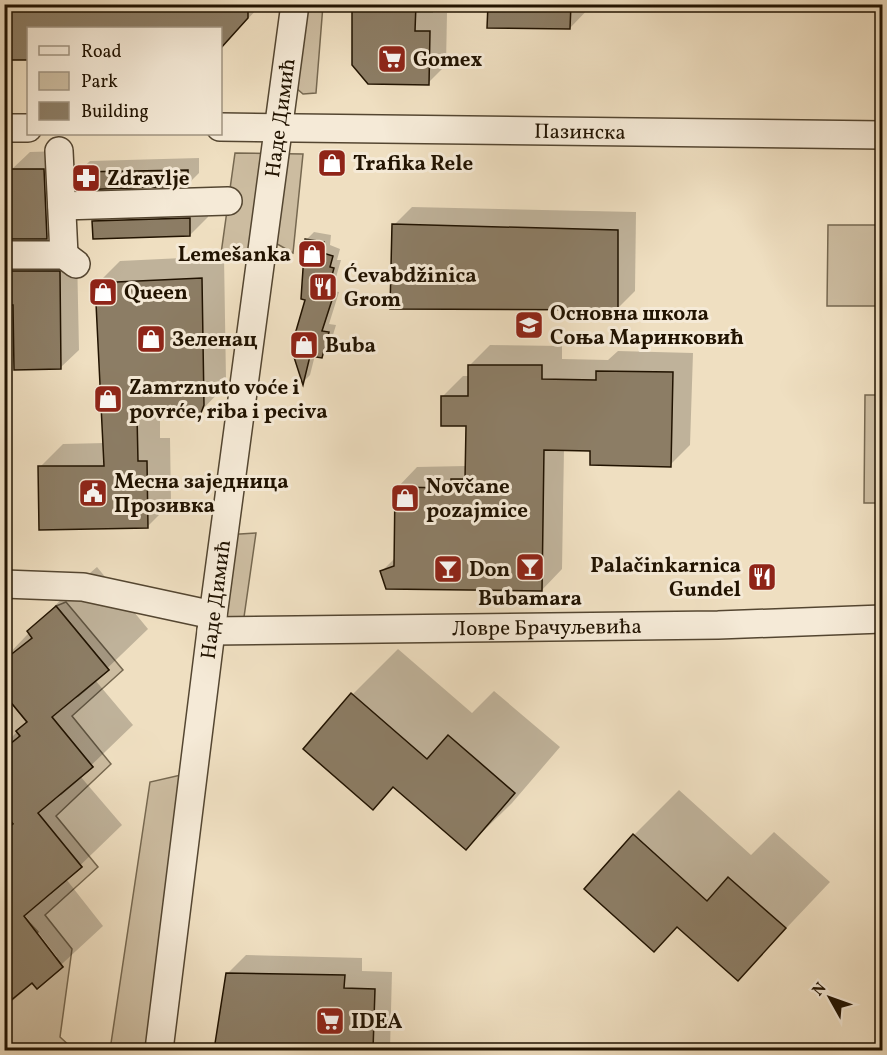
<svg xmlns="http://www.w3.org/2000/svg" width="887" height="1055" viewBox="0 0 887 1055" font-family="Vollkorn,serif">
	<style>
		.green { fill: #ccbca0; stroke: #766850; stroke-width: 1.5 }
		.shadow { fill: #0003; fill-rule: evenodd }
		.building { fill: #8c7d65; stroke: #211301; stroke-width: 1.5 }
		.lines { fill: none; stroke-linecap: round; stroke-linejoin: round }
		.minor-casing { stroke: #544631; stroke-width: 30 }
		.minor { stroke: #f5ead7; stroke-width: 27 }
		.labels { text-anchor: middle; stroke-width: 6; stroke-linejoin: round; paint-order: stroke }
		.poi-label { font-size: 21px; font-weight: bold; fill: #211301; stroke: #f5ead7; text-anchor: start }
		.street-label { font-size: 21px; fill: #211301; stroke: #f5ead7 }
	</style>
	<rect width="100%" height="100%" fill="#efdfc1"/>
	<filter id="stains"><feTurbulence type="fractalNoise" baseFrequency=".00333" numOctaves="4"/><feColorMatrix values="0 0 0 0 .2 0 0 0 0 .09 0 0 0 0 .02 0 0 0 .5 -.17"/></filter>
	<radialGradient id="worn" r=".72"><stop offset=".6" stop-color="#630" stop-opacity="0"/><stop offset="1" stop-color="#630" stop-opacity=".3"/></radialGradient>
	<g class="green">
		<path d="M 304,5 L 323,5 L 316,93 L 303,94 L 295,87 Z"/>
		<path d="M 235,153 L 303,154 L 293,253 L 265,237 L 261,260 L 220,261 Z"/>
		<path d="M 828,225 L 882,225 L 882,306 L 827,306 Z"/>
		<path d="M 865,395 L 882,395 L 882,503 L 864,503 Z"/>
		<path d="M 256,533 L 242,631 L 211,632 L 224,535 Z"/>
		<path d="M 66,602 L 123,670 L 72,716 L 111,764 L 56,816 L 98,867 L 45,915 L 72,949 L 60,1037 L 71,1047 L 101,1050 L 5,1050 L 5,1006 L 32,983 L 37,989 L 63,967 L 46,946 L 31,938 L 38,932 L 19,911 L 51,893 L 82,867 L 32,808 L 61,794 L 93,767 L 46,710 L 78,696 L 109,670 L 56,606 Z"/>
		<path d="M 4,694 L 27,722 L 16,731 L 20,736 L 4,749 Z"/>
		<path d="M 194,772 L 159,1050 L 110,1050 L 150,782 Z"/>
	</g>
	<g class="shadow">
		<path d="M 4,4 L 262,4 L 220,48 L 220,28 L 28,28 L 28,59 L 4,58 Z"/>
		<path d="M 354,4 L 433,4 L 433,13 L 447,13 L 446,65 L 428,83 Z"/>
		<path d="M 489,4 L 593,4 L 570,28 Z"/>
		<rect x="877" y="4" width="5" height="55"/>
		<path d="M 62,151 L 65,220 L 47,238 L 11,170 L 30,152 Z"/>
		<path d="M 199,158 L 199,173 L 187,185 L 77,173 L 90,161 Z"/>
		<path d="M 207,200 L 208,217 L 190,235 L 93,221 L 111,203 Z"/>
		<path d="M 412,207 L 636,212 L 635,291 L 617,309 L 394,225 Z"/>
		<path d="M 314,232 L 331,235 L 330,245 L 340,249 L 337,260 L 341,260 L 332,291 L 339,292 L 329,324 L 336,325 L 329,348 L 322,356 L 315,355 L 310,375 L 303,382 L 307,299 L 302,298 L 307,239 Z"/>
		<path d="M 5,245 L 77,254 L 79,350 L 60,368 L 14,303 L 4,304 Z"/>
		<path d="M 224,256 L 226,380 L 223,388 L 200,412 L 160,413 L 160,438 L 170,438 L 171,503 L 147,527 L 40,467 L 63,444 L 105,443 L 97,284 L 120,261 Z"/>
		<path d="M 490,345 L 562,346 L 562,359 L 608,360 L 618,351 L 693,353 L 690,445 L 670,465 L 592,449 L 564,449 L 562,569 L 542,590 L 382,571 L 396,557 L 397,488 L 417,467 L 466,466 L 467,424 L 443,396 L 463,376 L 470,376 L 470,365 Z"/>
		<path d="M 97,567 L 148,629 L 95,680 L 133,725 L 80,776 L 122,825 L 66,879 L 103,926 L 37,987 L 32,981 L 4,1004 L 14,823 L 4,811 L 4,745 L 28,721 L 4,692 L 4,659 L 69,591 ZM 21,910 L 57,957 L 55,959 L 18,911 Z"/>
		<path d="M 398,649 L 472,713 L 494,691 L 560,747 L 512,803 L 466,848 L 394,786 L 373,808 L 353,694 Z"/>
		<path d="M 679,790 L 751,855 L 774,832 L 830,882 L 738,979 L 678,926 L 654,950 L 634,835 Z"/>
		<path d="M 246,955 L 362,958 L 362,971 L 392,972 L 390,1050 L 216,1050 L 228,973 Z"/>
	</g>
	<g class="building">
		<path d="M 248,4 L 248,18 L 220,49 L 220,28 L 28,28 L 28,60 L 4,60 L 4,5 Z"/>
		<path d="M 352,4 L 416,4 L 415,31 L 430,31 L 429,85 L 368,84 L 352,65 Z"/>
		<path d="M 488,4 L 571,4 L 570,29 L 487,28 Z"/>
		<path d="M 10,169 L 44,169 L 47,239 L 11,239 Z"/>
		<path d="M 188,170 L 188,186 L 77,190 L 76,172 Z"/>
		<path d="M 190,218 L 190,236 L 93,239 L 92,221 Z"/>
		<path d="M 392,224 L 618,230 L 618,310 L 390,309 Z"/>
		<path d="M 305,239 L 324,242 L 323,253 L 333,256 L 330,267 L 334,268 L 326,298 L 332,300 L 322,331 L 329,332 L 322,358 L 310,356 L 303,385 L 291,348 L 305,300 L 301,299 Z"/>
		<path d="M 4,271 L 60,271 L 61,369 L 14,370 L 13,305 L 4,305 Z"/>
		<path d="M 202,278 L 204,405 L 201,413 L 137,415 L 138,461 L 147,461 L 148,528 L 39,530 L 38,466 L 104,466 L 95,283 Z"/>
		<path d="M 468,365 L 542,365 L 542,379 L 596,380 L 596,371 L 673,372 L 671,467 L 590,465 L 590,451 L 544,450 L 542,591 L 386,589 L 380,571 L 394,566 L 395,487 L 451,488 L 451,479 L 465,479 L 466,426 L 441,426 L 441,396 L 468,396 Z"/>
		<path d="M 56,606 L 109,670 L 52,717 L 93,767 L 38,813 L 82,867 L 24,916 L 63,967 L 37,989 L 32,983 L 4,1006 L 4,831 L 13,824 L 4,813 L 4,749 L 20,736 L 16,731 L 27,722 L 4,694 L 4,660 L 32,638 L 27,631 Z"/>
		<path d="M 351,693 L 427,759 L 448,735 L 515,793 L 466,850 L 393,787 L 373,810 L 303,749 Z"/>
		<path d="M 633,834 L 707,901 L 728,877 L 786,928 L 738,981 L 677,927 L 654,952 L 584,889 Z"/>
		<path d="M 226,973 L 345,975 L 344,988 L 375,989 L 373,1050 L 214,1050 Z"/>
	</g>
	<g class="lines">
		<g class="minor-casing">
			<g id="minor">
				<path id="s1" d="M 220,127 L 882,135"/>
				<path d="M 4,128 L 28,128"/>
				<path d="M 59,151 L 64,255"/>
				<path d="M 62,206 L 228,201"/>
				<path d="M 4,255 L 64,255 L 76,264"/>
				<path d="M 4,584 L 83,587 L 213,615"/>
				<path id="s2" d="M 211,631 L 718,625 L 882,619"/>
				<path id="s3" d="M 159,1050 L 211,631 L 295,4"/>
			</g>
		</g>
		<use href="#minor" class="minor"/>
	</g>
	<defs>
		<g id="supermarket-square" transform="scale(1.5)"><rect x="-9" y="-9" width="18" height="18" rx="4" fill="#8f2418" stroke="#f5ead7"/><path d="M-6-5.5h2.5l.6 2H6L4.5 2H-2.5L-4.4-4H-6ZM-1.5 3.2a1.3 1.3 0 1 0 .1 0ZM3 3.2a1.3 1.3 0 1 0 .1 0Z" fill="#fff"/></g>
		<g id="shop-square" transform="scale(1.5)"><rect x="-9" y="-9" width="18" height="18" rx="4" fill="#8f2418" stroke="#f5ead7"/><path d="M-5-2.5h2.3a2.7 3.5 0 0 1 5.4 0H5L5.5 6h-11ZM-1.5-2.5h3a1.5 2.3 0 0 0-3 0Z" fill="#fff"/></g>
		<g id="pharmacy-square" transform="scale(1.5)"><rect x="-9" y="-9" width="18" height="18" rx="4" fill="#8f2418" stroke="#f5ead7"/><path d="M-2-6h4v4h4v4h-4v4h-4v-4h-4v-4h4Z" fill="#fff"/></g>
		<g id="restaurant-square" transform="scale(1.5)"><rect x="-9" y="-9" width="18" height="18" rx="4" fill="#8f2418" stroke="#f5ead7"/><path d="M-5-6h1v4h1v-4h1v4h1v-4h1v5L-1.5 .5V6h-2V.5L-5-1ZM5-6V6H3V1.5H1.5Q1.5-4 5-6Z" fill="#fff"/></g>
		<g id="school-square" transform="scale(1.5)"><rect x="-9" y="-9" width="18" height="18" rx="4" fill="#8f2418" stroke="#f5ead7"/><path d="M0-5L7-2L0 1L-7-2ZM-4 1L0 2.5L4 1V4Q0 6-4 4Z" fill="#fff"/></g>
		<g id="civic-square" transform="scale(1.5)"><rect x="-9" y="-9" width="18" height="18" rx="4" fill="#8f2418" stroke="#f5ead7"/><path d="M-.6-6.5H3V-4.5H.6V-3L4-1V1h2V6H-6V1h2V-1L-.6-3ZM-1.2 2.5V6h2.4V2.5Z" fill="#fff"/></g>
		<g id="bar-square" transform="scale(1.5)"><rect x="-9" y="-9" width="18" height="18" rx="4" fill="#8f2418" stroke="#f5ead7"/><path d="M-6-5H6L.8 .8V4.5H3.5V6h-7V4.5H-.8V.8Z" fill="#fff"/></g>
	</defs>
	<g fill-rule="evenodd">
		<use href="#supermarket-square" x="392" y="59"/>
		<use href="#shop-square" x="332" y="163"/>
		<use href="#pharmacy-square" x="86" y="178"/>
		<use href="#shop-square" x="312" y="254"/>
		<use href="#restaurant-square" x="323" y="287"/>
		<use href="#shop-square" x="103" y="292"/>
		<use href="#school-square" x="529" y="325"/>
		<use href="#shop-square" x="151" y="339"/>
		<use href="#shop-square" x="304" y="345"/>
		<use href="#shop-square" x="108" y="399"/>
		<use href="#civic-square" x="93" y="493"/>
		<use href="#shop-square" x="405" y="498"/>
		<use href="#bar-square" x="530" y="567"/>
		<use href="#bar-square" x="448" y="569"/>
		<use href="#restaurant-square" x="762" y="577"/>
		<use href="#supermarket-square" x="330" y="1021"/>
	</g>
	<g class="labels">
		<g class="poi-label">
			<text x="413" y="66">Gomex</text>
			<text x="353" y="170">Trafika Rele</text>
			<text x="107" y="185">Zdravlje</text>
			<text x="291" y="261" text-anchor="end">Lemešanka</text>
			<text x="344" y="282">Ćevabdžinica<tspan x="344" dy="24">Grom</tspan></text>
			<text x="124" y="299">Queen</text>
			<text x="550" y="320">Основна школа<tspan x="550" dy="24">Соња Маринковић</tspan></text>
			<text x="172" y="346">Зеленац</text>
			<text x="325" y="352">Buba</text>
			<text x="129" y="394">Zamrznuto voće i<tspan x="129" dy="24">povrće, riba i peciva</tspan></text>
			<text x="114" y="488">Месна заједница<tspan x="114" dy="24">Прозивка</tspan></text>
			<text x="426" y="493">Novčane<tspan x="426" dy="24">pozajmice</tspan></text>
			<text x="741" y="572" text-anchor="end">Palačinkarnica<tspan x="741" dy="24">Gundel</tspan></text>
			<text x="469" y="576">Don</text>
			<text x="530" y="605" text-anchor="middle">Bubamara</text>
			<text x="351" y="1028">IDEA</text>
		</g>
		<g class="street-label">
			<text dy="7" stroke="none"><textPath href="#s3" startOffset="940">Наде Димић</textPath></text>
			<text dy="7" stroke="none"><textPath href="#s1" startOffset="360">Пазинска</textPath></text>
			<text dy="7" stroke="none"><textPath href="#s3" startOffset="454">Наде Димић</textPath></text>
			<text dy="7" stroke="none"><textPath href="#s2" startOffset="336">Ловре Брачуљевића</textPath></text>
		</g>
	</g>
	<rect width="887" height="1055" fill="none" stroke="#efdfc1" stroke-width="24"/>
	<rect x="6" y="6" width="875" height="1043" fill="none" stroke="#211301" stroke-width="3"/>
	<rect x="12" y="12" width="863" height="1031" fill="none" stroke="#211301" stroke-width="1.5"/>
	<rect x="27" y="27" width="195" height="108" fill="#f5ead7" stroke="#a09481" stroke-width="1.5"/>
	<rect x="39" y="46" width="30" height="9" fill="#f5ead7" stroke="#a09481" stroke-width="1.5"/>
	<text x="81" y="57" font-size="18" fill="#211301">Road</text>
	<rect x="39" y="72" width="30" height="18" fill="#ccbca0" stroke="#a09481" stroke-width="1.5"/>
	<text x="81" y="87" font-size="18" fill="#211301">Park</text>
	<rect x="39" y="102" width="30" height="18" fill="#8c7d65" stroke="#a09481" stroke-width="1.5"/>
	<text x="81" y="117" font-size="18" fill="#211301">Building</text>
	<g transform="translate(830 998) rotate(310)" stroke="#f5ead7" stroke-width="4.5" paint-order="stroke">
	<path d="M0-4.5L10 22L0 15L-10 22Z" fill="#211301"/>
	<text y="-9" font-size="16" font-weight="bold" text-anchor="middle" fill="#211301">N</text>
	</g>
	<rect width="100%" height="100%" filter="url(#stains)"/>
	<rect width="100%" height="100%" fill="url(#worn)"/>
</svg>
